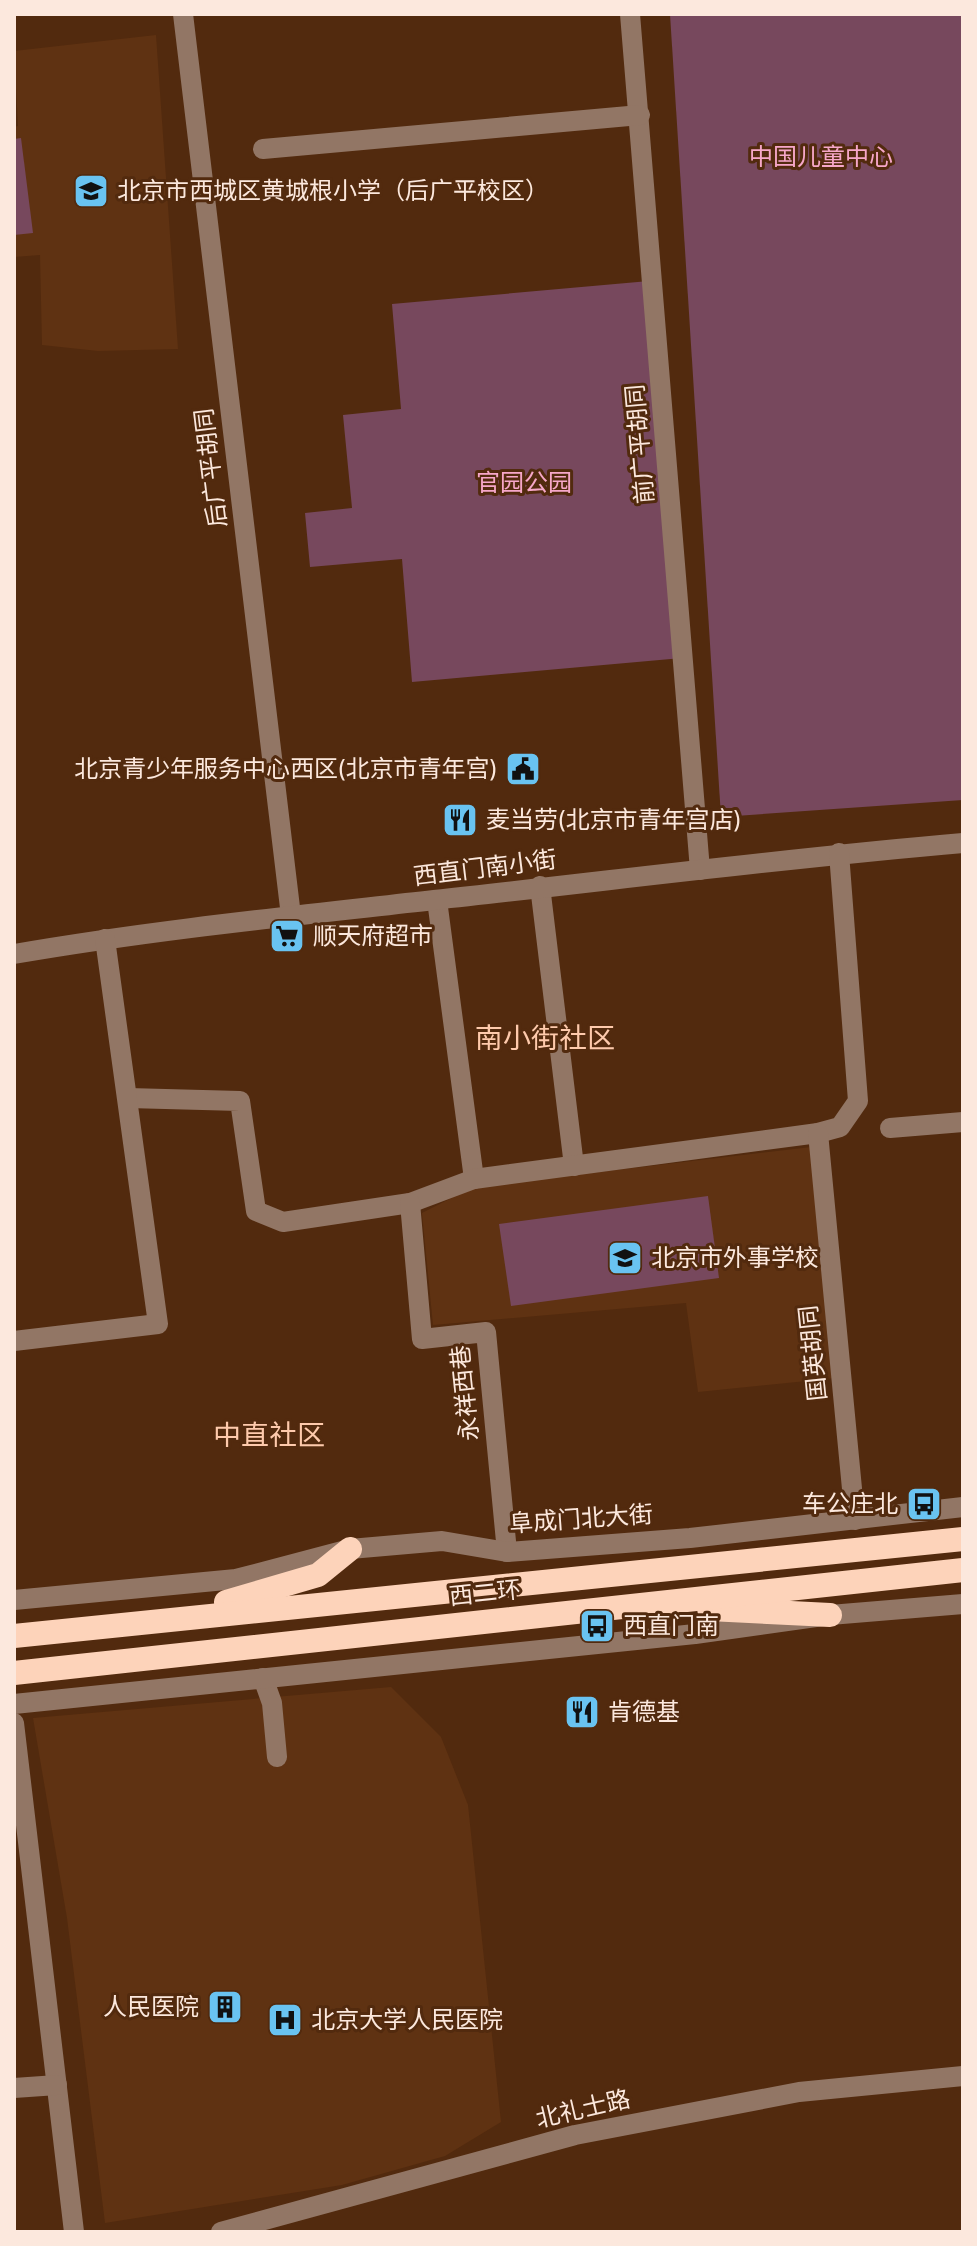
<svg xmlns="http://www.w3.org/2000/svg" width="977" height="2246" viewBox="0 0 977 2246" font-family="Cabin,'Noto Sans SC',sans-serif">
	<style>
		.built { fill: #5f3212 }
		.green { fill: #77485d }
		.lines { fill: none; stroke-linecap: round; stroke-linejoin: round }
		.minor { stroke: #927665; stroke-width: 20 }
		.highway { stroke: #fdd3ba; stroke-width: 24 }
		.labels { text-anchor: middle; stroke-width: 6; stroke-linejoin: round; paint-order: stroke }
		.park-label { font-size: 24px; fill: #f6a7c9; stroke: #522a0e }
		.poi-label { font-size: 24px; fill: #fce8dd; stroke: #522a0e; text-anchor: start }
		.street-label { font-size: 24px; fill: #fce8dd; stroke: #522a0e }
		.quarter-label { font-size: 28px; fill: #fecaac; stroke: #522a0e }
	</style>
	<rect width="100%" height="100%" fill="#522a0e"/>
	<g class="built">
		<path d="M 156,35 L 178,349 L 98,351 L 42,345 L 40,255 L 14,257 L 14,127 L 18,126 L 14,51 Z"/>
		<path d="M 811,1147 L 836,1378 L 698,1392 L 686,1303 L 433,1325 L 422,1213 L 473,1187 Z"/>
		<path d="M 391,1687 L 441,1737 L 468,1805 L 501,2122 L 445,2156 L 342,2185 L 105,2223 L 67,1918 L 33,1718 Z"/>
	</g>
	<g class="green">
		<path d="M 670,14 L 963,14 L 963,800 L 721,817 Z"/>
		<path d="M 21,138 L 33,233 L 14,235 L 14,139 Z"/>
		<path d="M 649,281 L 682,658 L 412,682 L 402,559 L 310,567 L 305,513 L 352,508 L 343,415 L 401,409 L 392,304 Z"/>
		<path d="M 708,1196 L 719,1278 L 511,1306 L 499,1224 Z"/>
	</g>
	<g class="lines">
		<g class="minor">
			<path d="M 183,14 L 291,916"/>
			<path d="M 630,14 L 700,870"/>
			<path d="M 263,149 L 640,115"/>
			<path d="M 540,886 L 574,1166"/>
			<path d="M 437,900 L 474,1179"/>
			<path d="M 14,954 C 153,930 293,916 434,900 C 610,881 786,858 963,843"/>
			<path d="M 128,1098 L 240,1101 L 256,1211 L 283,1222 L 410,1203 L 474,1179 L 818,1133 L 840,1127 L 858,1101 L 839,853"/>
			<path d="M 890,1128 L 963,1122"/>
			<path d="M 818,1133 L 855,1520"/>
			<path d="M 410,1203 L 422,1339 L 486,1332 L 507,1552"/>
			<path d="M 14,1341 L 158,1324 L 105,939"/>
			<path d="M 14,1600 L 236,1579 L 350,1549 L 442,1541 L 507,1552 L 690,1538 L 963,1507"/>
			<path d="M 263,1678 L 272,1703 L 277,1757"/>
			<path d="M 14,1704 L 695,1634 L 830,1615 L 963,1604"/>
			<path d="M 14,1723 L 74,2232"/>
			<path d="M 14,2088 L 57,2085"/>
			<path d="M 221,2232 L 575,2135 L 799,2092 L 963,2076"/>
		</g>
		<g class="highway">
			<path d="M 226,1602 L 318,1575 L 350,1549"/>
			<path d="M 709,1609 L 830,1615"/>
			<path d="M 14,1636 L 963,1539"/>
			<path d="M 14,1673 L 963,1570"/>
		</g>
	</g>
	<defs>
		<g id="school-square" transform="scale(1.8)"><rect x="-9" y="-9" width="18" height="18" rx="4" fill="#69c3f1" stroke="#522a0e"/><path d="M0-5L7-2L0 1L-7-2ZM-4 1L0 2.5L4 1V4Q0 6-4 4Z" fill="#111"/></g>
		<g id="civic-square" transform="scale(1.8)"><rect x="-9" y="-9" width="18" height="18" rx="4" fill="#69c3f1" stroke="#522a0e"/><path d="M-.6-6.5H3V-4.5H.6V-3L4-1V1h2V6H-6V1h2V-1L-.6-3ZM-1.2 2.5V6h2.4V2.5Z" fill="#111"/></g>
		<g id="restaurant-square" transform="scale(1.8)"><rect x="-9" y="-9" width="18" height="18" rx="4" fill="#69c3f1" stroke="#522a0e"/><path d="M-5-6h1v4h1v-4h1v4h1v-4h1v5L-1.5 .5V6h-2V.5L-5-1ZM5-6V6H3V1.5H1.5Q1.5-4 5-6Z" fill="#111"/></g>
		<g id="supermarket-square" transform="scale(1.8)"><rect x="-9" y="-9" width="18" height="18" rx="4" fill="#69c3f1" stroke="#522a0e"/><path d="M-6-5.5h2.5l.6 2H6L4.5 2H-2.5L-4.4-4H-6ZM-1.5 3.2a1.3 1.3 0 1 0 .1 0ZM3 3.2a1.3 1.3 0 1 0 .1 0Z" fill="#111"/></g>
		<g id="bus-square" transform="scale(1.8)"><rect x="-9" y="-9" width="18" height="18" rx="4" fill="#69c3f1" stroke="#522a0e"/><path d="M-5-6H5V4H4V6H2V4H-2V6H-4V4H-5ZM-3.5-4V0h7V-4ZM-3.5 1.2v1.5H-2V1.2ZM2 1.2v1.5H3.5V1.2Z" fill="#111"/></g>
		<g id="building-square" transform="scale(1.8)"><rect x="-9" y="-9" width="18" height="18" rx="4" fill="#69c3f1" stroke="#522a0e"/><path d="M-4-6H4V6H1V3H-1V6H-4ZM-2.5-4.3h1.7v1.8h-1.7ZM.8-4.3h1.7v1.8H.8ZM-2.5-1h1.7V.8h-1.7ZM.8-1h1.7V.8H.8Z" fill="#111"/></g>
		<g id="hospital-square" transform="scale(1.8)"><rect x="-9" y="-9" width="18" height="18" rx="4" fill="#69c3f1" stroke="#522a0e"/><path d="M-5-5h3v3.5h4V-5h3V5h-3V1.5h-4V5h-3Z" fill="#111"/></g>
	</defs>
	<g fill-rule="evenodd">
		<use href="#school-square" x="91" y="191"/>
		<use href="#civic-square" x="523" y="769"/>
		<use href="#restaurant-square" x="460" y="820"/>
		<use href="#supermarket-square" x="287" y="936"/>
		<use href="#school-square" x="625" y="1258"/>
		<use href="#bus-square" x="924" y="1504"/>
		<use href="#bus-square" x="597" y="1626"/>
		<use href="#restaurant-square" x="582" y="1712"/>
		<use href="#building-square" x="225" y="2007"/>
		<use href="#hospital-square" x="285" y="2020"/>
	</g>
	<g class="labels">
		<g class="park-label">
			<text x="821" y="165">中国儿童中心</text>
			<text x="524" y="491">官园公园</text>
		</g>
		<g class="poi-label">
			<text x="117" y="199">北京市西城区黄城根小学（后广平校区）</text>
			<text x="497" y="777" text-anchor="end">北京青少年服务中心西区(北京市青年宫)</text>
			<text x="486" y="828">麦当劳(北京市青年宫店)</text>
			<text x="313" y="944">顺天府超市</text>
			<text x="651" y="1266">北京市外事学校</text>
			<text x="898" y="1512" text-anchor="end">车公庄北</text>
			<text x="623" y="1634">西直门南</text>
			<text x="608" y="1720">肯德基</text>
			<text x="199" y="2015" text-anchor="end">人民医院</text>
			<text x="311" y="2028">北京大学人民医院</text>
		</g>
		<g class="street-label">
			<text transform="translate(640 444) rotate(-95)" y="8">前广平胡同</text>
			<text transform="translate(211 468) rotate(-97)" y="8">后广平胡同</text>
			<text transform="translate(485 868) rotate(-7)" y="8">西直门南小街</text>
			<text transform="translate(813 1353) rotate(-96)" y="8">国英胡同</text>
			<text transform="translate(465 1393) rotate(-96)" y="8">永祥西巷</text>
			<text transform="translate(581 1519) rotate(-4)" y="8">阜成门北大街</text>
			<text transform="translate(485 1593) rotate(-6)" y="8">西二环</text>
			<text transform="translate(583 2109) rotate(-13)" y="8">北礼士路</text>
		</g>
		<g class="quarter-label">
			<text x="545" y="1048">南小街社区</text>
			<text x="269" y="1445">中直社区</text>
		</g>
	</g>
	<rect width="977" height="2246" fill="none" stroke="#fce8dd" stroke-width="32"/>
</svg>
